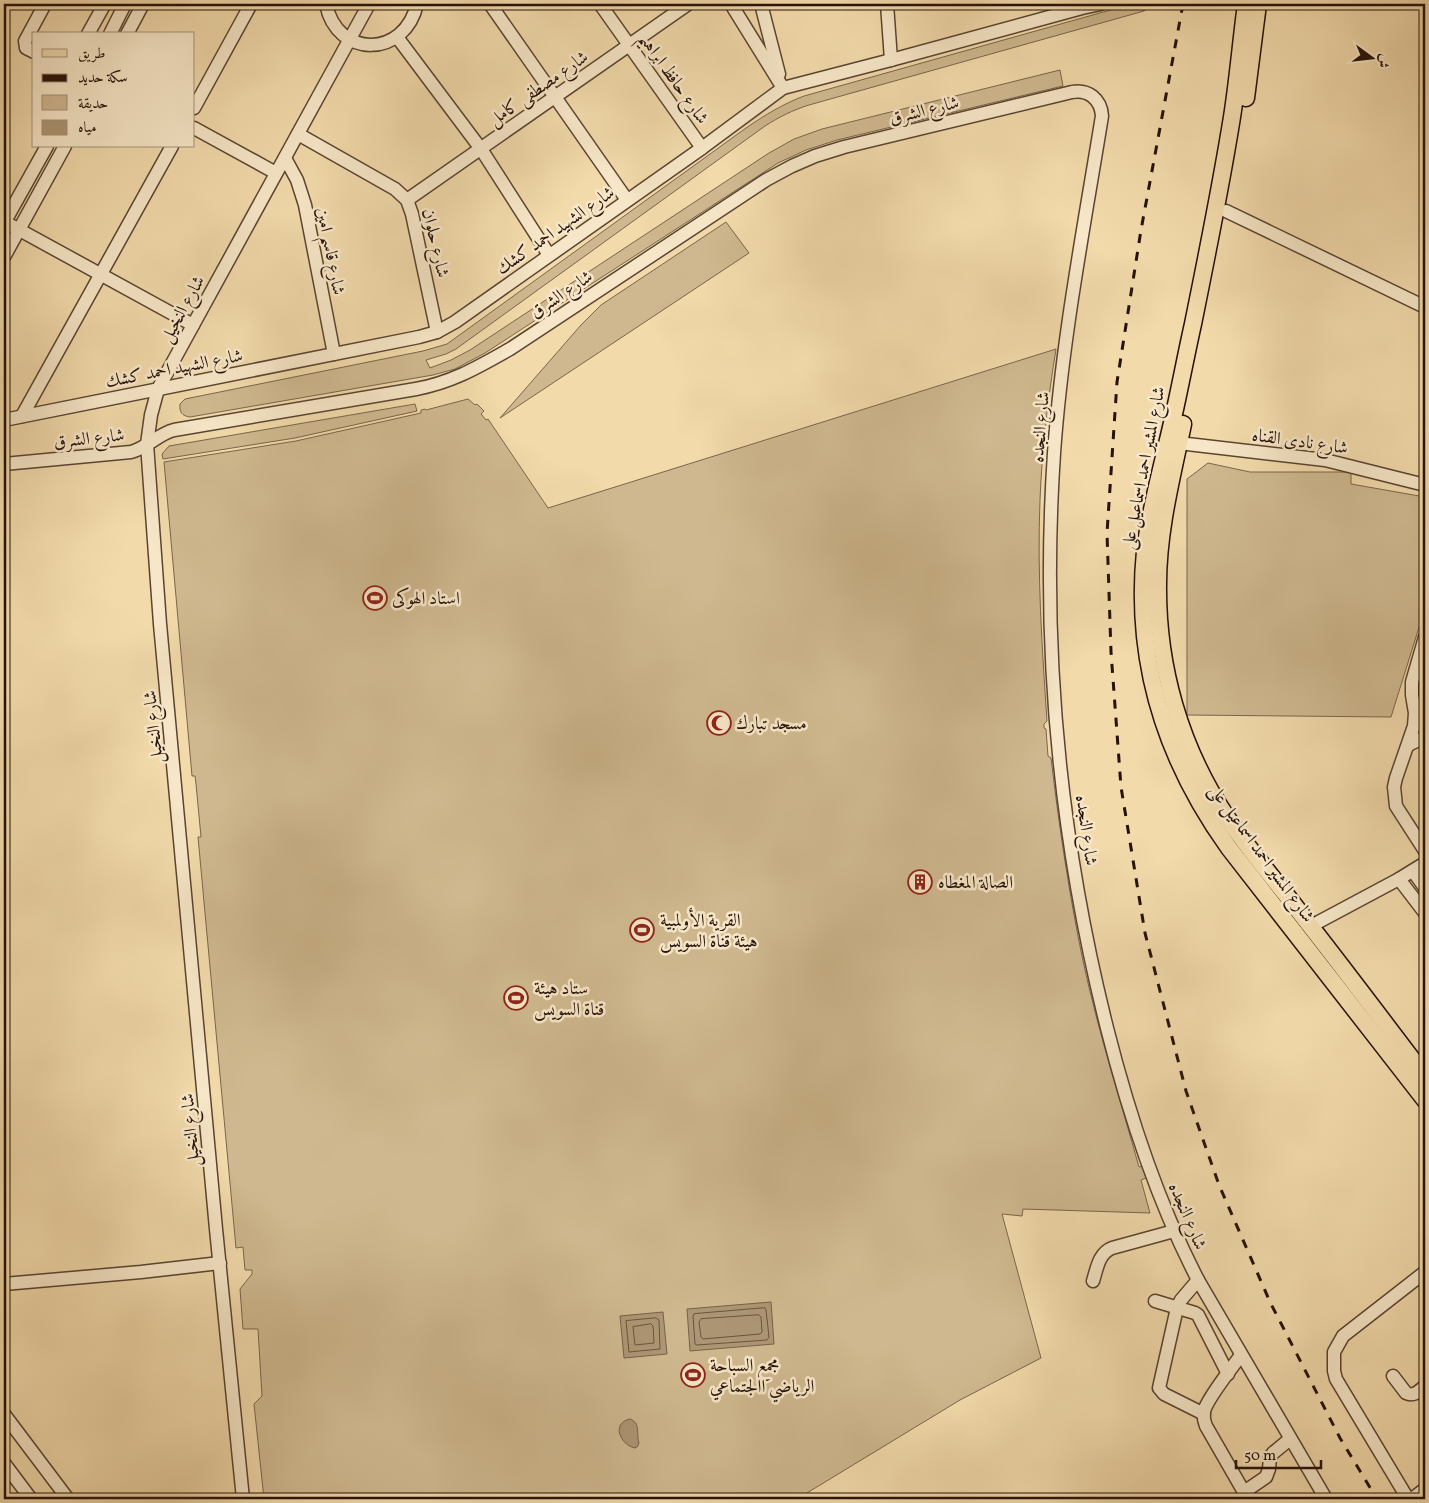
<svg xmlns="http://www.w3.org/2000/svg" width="1429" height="1503" viewBox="0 0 1429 1503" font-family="Vollkorn,Amiri,serif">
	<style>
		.green { fill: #cfb88f; stroke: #7a654c }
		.water { fill: #ad9674; stroke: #776149 }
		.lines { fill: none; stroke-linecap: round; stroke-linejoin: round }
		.shore { stroke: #6a543e; stroke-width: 1 }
		.minor-casing { stroke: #594432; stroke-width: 15 }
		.major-casing { stroke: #261209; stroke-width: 19 }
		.minor { stroke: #f7e7c8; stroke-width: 12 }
		.major { stroke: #f2daab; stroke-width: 16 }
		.rail { stroke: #261209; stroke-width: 3; stroke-dasharray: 9 9; stroke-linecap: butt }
		.labels { text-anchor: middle; stroke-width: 5; stroke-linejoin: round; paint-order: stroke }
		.street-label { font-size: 18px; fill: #261209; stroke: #f7e7c8 }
		.poi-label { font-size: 18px; fill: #261209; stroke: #f7e7c8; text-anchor: start }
	</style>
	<rect width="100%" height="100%" fill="#f2daab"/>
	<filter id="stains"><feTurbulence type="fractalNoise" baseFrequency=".004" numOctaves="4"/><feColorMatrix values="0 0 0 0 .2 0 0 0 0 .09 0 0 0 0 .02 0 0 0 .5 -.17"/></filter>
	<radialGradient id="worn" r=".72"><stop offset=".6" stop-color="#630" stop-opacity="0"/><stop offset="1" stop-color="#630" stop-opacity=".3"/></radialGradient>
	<g class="green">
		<path d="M 1132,4 L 1148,4 L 1148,8 L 1144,11 L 809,105 C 793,110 779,117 765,126 L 456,349 L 446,354 L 426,360 L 430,368 L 451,360 L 470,350 L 769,153 L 794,139 L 822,129 L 1060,70 L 1063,86 L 837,140 L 806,150 L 778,163 L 485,353 L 455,369 L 433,375 L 190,417 C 182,416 179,412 180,404 L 185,399 L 423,351 L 447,344 L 746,128 C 765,115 783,104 804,96 Z"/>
		<path d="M 726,222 L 749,253 L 500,418 L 581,325 L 601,305 Z"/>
		<path d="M 1056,349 C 1048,399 1042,449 1040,500 C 1037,573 1042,648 1047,721 L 1044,724 L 1044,728 L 1046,729 L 1048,756 L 1051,758 C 1059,826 1069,894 1083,961 C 1098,1031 1120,1099 1139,1167 L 1142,1166 L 1146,1178 L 1141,1180 L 1150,1213 L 1023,1209 L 1022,1216 L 1002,1214 L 1041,1358 L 960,1400 L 797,1499 L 264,1499 L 254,1404 L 262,1396 L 258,1329 L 243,1329 L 240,1289 L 252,1274 L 252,1270 L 245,1270 L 243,1247 L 236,1248 L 198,837 L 201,837 L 196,784 L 195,776 L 192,776 L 164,462 L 296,441 L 421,413 L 421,410 L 425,409 L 426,410 L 468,399 L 475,405 L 477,404 L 484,411 L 481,414 L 486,420 L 488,419 L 548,508 Z"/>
		<path d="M 415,404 L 417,411 L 295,438 L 163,459 L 162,454 L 169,446 Z"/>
		<path d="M 1208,463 L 1250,472 L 1351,472 L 1351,484 L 1425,497 L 1425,608 L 1391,717 L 1187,715 L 1187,479 Z"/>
	</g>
	<g class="water">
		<path d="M 771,1302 L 774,1344 L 690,1351 L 687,1309 Z"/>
		<path d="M 663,1312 L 667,1354 L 624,1358 L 620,1316 Z"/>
		<path d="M 630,1419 C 641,1423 636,1433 639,1443 L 637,1447 L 635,1448 C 620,1445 611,1423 630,1419 Z"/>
	</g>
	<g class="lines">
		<g class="shore">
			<path d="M 765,1308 L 766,1310 L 769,1337 L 767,1340 L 697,1345 L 695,1344 L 693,1316 L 694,1314 Z"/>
			<path d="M 759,1315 L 761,1317 L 762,1332 L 760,1334 L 703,1339 L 701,1337 L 699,1322 L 701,1319 Z"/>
			<path d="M 656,1318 L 659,1320 L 660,1349 L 629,1352 L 626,1321 Z"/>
			<path d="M 651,1324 L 653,1326 L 654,1343 L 635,1345 L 633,1327 Z"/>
		</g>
		<g class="minor-casing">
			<g id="minor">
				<path d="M 326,4 C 337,59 405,58 417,4"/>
				<path d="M 490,4 L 627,200"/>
				<path d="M 600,4 L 702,148"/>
				<path d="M 731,4 L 783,88"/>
				<path d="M 761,4 L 779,74"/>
				<path d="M 887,4 L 891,60"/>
				<path d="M 88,34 L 103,7 L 103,4"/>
				<path d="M 110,34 L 125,4"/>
				<path d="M 127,34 L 143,4"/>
				<path d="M 397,37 L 481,149 L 549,255"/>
				<path d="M 34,52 L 26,48 L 25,41 L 45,4"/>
				<path d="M 194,108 L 251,4"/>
				<path d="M 194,128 L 276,173"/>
				<path d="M 298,134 L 395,189 L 407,200 L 412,214 L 437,332"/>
				<path d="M 285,158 L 297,180 L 305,205 L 334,354"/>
				<path d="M 407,200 L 688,4"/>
				<path d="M 1226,211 L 1425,307"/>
				<path d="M 5,222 L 193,325"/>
				<path d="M 4,223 L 47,146"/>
				<path d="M 4,257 L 65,146"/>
				<path d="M 22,416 L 172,146"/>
				<path d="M 4,420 L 419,337 L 437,332 L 455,322 L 702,148 L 783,88 L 891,60 L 1082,8 L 1101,4"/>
				<path d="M 1170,442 L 1325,460 L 1425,485"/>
				<path d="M 4,464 L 131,452 C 147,448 158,434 174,430 L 416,389 C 453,382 478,367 510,349 L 766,180 L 792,166 L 815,156 L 844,147 L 1072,92 C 1088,89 1101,99 1102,116 C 1084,227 1062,340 1054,453 C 1041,646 1060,841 1107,1028 C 1129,1115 1157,1201 1198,1280 L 1326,1499"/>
				<path d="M 1425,637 L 1412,682 L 1412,695 L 1415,713 L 1414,726 L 1396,778 L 1394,787 L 1396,806 L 1425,851"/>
				<path d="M 1408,745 L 1425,737"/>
				<path d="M 1413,871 L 1425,888"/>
				<path d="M 1399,879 L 1425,913"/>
				<path d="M 1311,926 L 1399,879 L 1425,863"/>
				<path d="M 1198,1280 L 1181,1300 L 1177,1308 L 1159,1388 L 1164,1394 L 1204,1414"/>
				<path d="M 1093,1281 C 1097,1268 1099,1253 1112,1248 L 1174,1231"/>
				<path d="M 4,1284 L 141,1272 L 220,1263"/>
				<path d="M 1155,1301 L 1195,1313 L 1198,1315 L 1228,1374"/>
				<path d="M 1241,1355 C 1232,1368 1208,1397 1204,1411 C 1203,1416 1204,1421 1206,1426 L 1248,1499"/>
				<path d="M 1393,1376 L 1406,1393 C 1414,1397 1419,1391 1425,1386"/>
				<path d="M 4,1414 L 68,1499"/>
				<path d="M 4,1463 L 31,1499"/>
				<path d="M 1244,1492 L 1266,1477 L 1269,1469 L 1270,1457 L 1273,1453 L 1290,1439"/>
				<path d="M 243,1499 L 216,1229 L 160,624 L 147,444 L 151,415 L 158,389 L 369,4"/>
				<path d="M 1408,1499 L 1336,1379 L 1334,1371 L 1334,1352 L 1343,1336 L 1425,1272"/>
				<path d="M 1412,1499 L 1425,1489"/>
			</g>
		</g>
		<g class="major-casing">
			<g id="major">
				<path d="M 1246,4 C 1241,41 1238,79 1232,117 C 1221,186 1207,255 1193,324 C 1184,364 1177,404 1167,444 C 1159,479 1149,515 1145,551 C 1134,661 1165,759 1229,848 L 1425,1100"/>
				<path d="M 1246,98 L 1258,4"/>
				<path d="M 1183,424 C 1172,477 1158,530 1158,584 C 1157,666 1180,747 1226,816 C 1251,853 1281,887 1308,923 C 1348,974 1386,1025 1425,1076"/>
			</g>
		</g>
		<use href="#minor" class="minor"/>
		<use href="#major" class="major"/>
		<path class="rail" d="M 1183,4 L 1141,230 L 1117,382 L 1107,533 L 1111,652 L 1121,787 L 1145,933 L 1186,1091 L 1219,1185 L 1270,1302 L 1340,1438 L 1377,1499"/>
	</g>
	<defs>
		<g id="stadium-ring" transform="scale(1.25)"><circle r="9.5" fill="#f7e7c8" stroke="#8f2418" stroke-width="1.5"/><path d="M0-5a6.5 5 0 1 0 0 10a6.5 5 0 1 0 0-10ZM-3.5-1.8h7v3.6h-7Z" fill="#8f2418"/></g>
		<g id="mosque-ring" transform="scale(1.25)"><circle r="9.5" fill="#f7e7c8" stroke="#8f2418" stroke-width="1.5"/><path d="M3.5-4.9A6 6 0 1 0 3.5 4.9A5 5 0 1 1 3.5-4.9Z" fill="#8f2418"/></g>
		<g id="building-ring" transform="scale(1.25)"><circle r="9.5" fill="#f7e7c8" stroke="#8f2418" stroke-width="1.5"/><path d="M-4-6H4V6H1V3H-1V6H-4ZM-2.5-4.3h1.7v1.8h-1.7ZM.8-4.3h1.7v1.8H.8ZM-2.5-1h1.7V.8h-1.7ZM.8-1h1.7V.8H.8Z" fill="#8f2418"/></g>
	</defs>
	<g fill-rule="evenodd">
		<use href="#stadium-ring" x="375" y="598"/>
		<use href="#mosque-ring" x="719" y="723"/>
		<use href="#building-ring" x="920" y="882"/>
		<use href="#stadium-ring" x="642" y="930"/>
		<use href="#stadium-ring" x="516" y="998"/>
		<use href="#stadium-ring" x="693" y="1375"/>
	</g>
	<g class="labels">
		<g class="street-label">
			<text transform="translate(674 78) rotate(55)" y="6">شارع حافظ ابراهيم</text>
			<text transform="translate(538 88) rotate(-35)" y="6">شارع مصطفى كامل</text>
			<text transform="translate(924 110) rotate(-14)" y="6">شارع الشرق</text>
			<text transform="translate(555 230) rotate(-35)" y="6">شارع الشهيد احمد كشك</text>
			<text transform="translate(436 243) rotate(77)" y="6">شارع حلوان</text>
			<text transform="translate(331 251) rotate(79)" y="6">شارع قاسم امين</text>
			<text transform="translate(561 294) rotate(-34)" y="6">شارع الشرق</text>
			<text transform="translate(182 309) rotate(-61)" y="6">شارع النخيل</text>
			<text transform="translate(174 368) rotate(-11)" y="6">شارع الشهيد احمد كشك</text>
			<text transform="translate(1040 427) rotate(-85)" y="6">شارع النجده</text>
			<text transform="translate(89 438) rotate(-6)" y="6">شارع الشرق</text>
			<text transform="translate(1300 441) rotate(8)" y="6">شارع نادى القناه</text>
			<text transform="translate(1143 468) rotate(-79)" y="6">شارع المشير احمد اسماعيل على</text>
			<text transform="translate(153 727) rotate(-96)" y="6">شارع النخيل</text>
			<text transform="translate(1087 830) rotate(82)" y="6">شارع النجده</text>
			<text transform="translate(1262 853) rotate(54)" y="6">شارع المشير احمد اسماعيل على</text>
			<text transform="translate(190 1130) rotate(-95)" y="6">شارع النخيل</text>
			<text transform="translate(1188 1216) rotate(67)" y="6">شارع النجده</text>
		</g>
		<g class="poi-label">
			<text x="392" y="604">استاد الهوكى</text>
			<text x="736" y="729">مسجد تبارك</text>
			<text x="938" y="888">الصالة المغطاه</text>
			<text x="660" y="926">القرية الأولمبية<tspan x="660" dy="21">هيئة قناة السويس</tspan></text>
			<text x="534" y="994">ستاد هيئة<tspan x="534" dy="21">قناة السويس</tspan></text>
			<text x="710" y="1371">مجمع السباحة<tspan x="710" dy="21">الرياضي االجتماعي</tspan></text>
		</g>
	</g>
	<rect width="1429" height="1503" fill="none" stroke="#f2daab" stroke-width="20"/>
	<rect x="5" y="5" width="1419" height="1493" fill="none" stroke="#261209" stroke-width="2.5"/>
	<rect x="10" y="10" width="1409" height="1483" fill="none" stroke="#261209"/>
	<rect x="32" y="32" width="162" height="115" fill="#f7e7c8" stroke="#a3927c"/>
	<rect x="42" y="49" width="25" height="8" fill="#f2daab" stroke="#a3927c"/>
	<text x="78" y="58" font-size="15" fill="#261209">طريق</text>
	<rect x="42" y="74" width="25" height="8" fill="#261209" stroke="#a3927c"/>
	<text x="78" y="82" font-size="15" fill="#261209">سكة حديد</text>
	<rect x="42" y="95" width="25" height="15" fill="#cfb88f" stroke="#a3927c"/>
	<text x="78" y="108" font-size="15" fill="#261209">حديقة</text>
	<rect x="42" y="120" width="25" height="15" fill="#ad9674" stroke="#a3927c"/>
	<text x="78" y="132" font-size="15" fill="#261209">مياه</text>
	<g transform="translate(1372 58) rotate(105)" stroke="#f7e7c8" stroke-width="4" paint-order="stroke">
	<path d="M0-4L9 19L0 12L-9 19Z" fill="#261209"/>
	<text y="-8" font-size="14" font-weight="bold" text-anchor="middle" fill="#261209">ش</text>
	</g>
	<path d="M1236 1460v8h85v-8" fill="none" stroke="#261209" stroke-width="2.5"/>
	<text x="1244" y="1460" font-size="15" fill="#261209" stroke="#f7e7c8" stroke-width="4" paint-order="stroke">50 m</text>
	<rect width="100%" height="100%" filter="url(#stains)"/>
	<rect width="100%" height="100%" fill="url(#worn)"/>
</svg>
